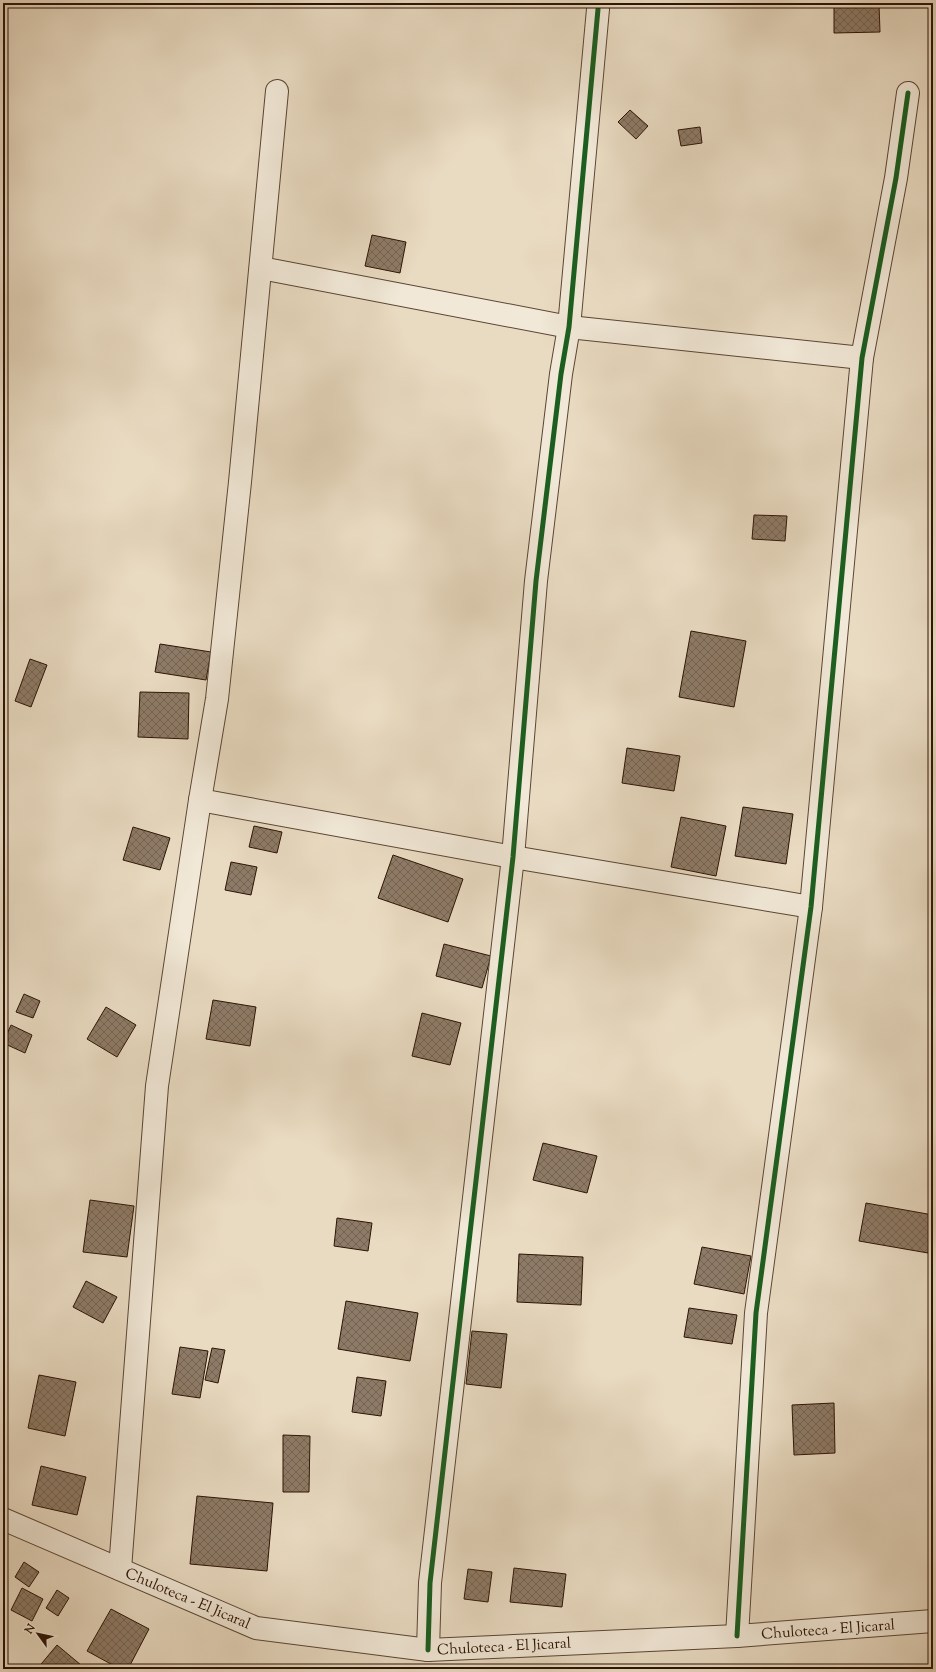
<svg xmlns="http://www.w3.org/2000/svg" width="936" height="1672" viewBox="0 0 936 1672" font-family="'Sorts Mill Goudy',serif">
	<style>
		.building { fill: url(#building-cross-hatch); stroke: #2c1305 }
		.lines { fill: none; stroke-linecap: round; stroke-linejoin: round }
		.minor-casing { stroke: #5b4534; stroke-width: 24 }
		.minor { stroke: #f1e8d7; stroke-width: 22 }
		.cycleway-casing { stroke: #f1e8d7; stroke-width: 8 }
		.cycleway { stroke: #1b5e20; stroke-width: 5 }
		.labels { text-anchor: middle; stroke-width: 3; stroke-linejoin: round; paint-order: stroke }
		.street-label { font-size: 15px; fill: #2c1305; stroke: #f1e8d7 }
	</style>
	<defs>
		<pattern id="building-cross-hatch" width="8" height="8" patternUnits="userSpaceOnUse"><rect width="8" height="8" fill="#8e7b67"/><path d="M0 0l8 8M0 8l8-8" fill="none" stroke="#746453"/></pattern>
	</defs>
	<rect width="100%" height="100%" fill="#e9dbc2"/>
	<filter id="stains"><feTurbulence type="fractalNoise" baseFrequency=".005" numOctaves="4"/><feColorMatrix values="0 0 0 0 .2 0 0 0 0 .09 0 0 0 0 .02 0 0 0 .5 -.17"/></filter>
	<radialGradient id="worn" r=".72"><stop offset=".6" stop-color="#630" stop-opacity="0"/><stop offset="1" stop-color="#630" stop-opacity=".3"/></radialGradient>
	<g class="building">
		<path d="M 879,4 L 880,32 L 834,33 L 834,6 Z"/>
		<path d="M 630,110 L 648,126 L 636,139 L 618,122 Z"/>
		<path d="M 700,127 L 702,143 L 681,146 L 678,130 Z"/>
		<path d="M 372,235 L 406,242 L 400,273 L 365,266 Z"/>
		<path d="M 754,515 L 787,516 L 785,541 L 752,539 Z"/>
		<path d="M 691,631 L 746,641 L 734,707 L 679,697 Z"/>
		<path d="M 160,644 L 211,652 L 206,680 L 155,672 Z"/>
		<path d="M 30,659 L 47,665 L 31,707 L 15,701 Z"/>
		<path d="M 140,692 L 189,693 L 188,739 L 138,737 Z"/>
		<path d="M 627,748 L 680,756 L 674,791 L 622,783 Z"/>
		<path d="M 743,807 L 793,814 L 786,864 L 735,856 Z"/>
		<path d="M 681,817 L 726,826 L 716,876 L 671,867 Z"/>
		<path d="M 254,826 L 282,832 L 277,853 L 249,847 Z"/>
		<path d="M 133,827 L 170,838 L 160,870 L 123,860 Z"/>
		<path d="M 393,855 L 463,879 L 448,922 L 378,898 Z"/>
		<path d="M 231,862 L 257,867 L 251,895 L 225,890 Z"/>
		<path d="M 444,944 L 491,956 L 482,988 L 436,976 Z"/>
		<path d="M 24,994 L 40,1001 L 33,1018 L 16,1012 Z"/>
		<path d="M 213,1000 L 256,1007 L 250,1046 L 206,1039 Z"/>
		<path d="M 106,1007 L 136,1025 L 117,1057 L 87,1039 Z"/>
		<path d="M 422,1013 L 461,1023 L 450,1065 L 412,1056 Z"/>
		<path d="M 11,1025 L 32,1035 L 25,1053 L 3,1043 Z"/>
		<path d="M 543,1143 L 597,1156 L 587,1193 L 533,1180 Z"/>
		<path d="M 90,1200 L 134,1206 L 127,1257 L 83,1252 Z"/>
		<path d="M 866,1203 L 933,1215 L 933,1224 L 928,1253 L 859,1241 Z"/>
		<path d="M 337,1218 L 372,1223 L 368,1251 L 334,1246 Z"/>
		<path d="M 702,1247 L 751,1256 L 744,1294 L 694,1284 Z"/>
		<path d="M 519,1254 L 583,1257 L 581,1305 L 517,1302 Z"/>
		<path d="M 86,1281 L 117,1297 L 103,1323 L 73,1307 Z"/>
		<path d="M 346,1301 L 418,1313 L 410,1361 L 338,1349 Z"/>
		<path d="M 689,1308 L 737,1315 L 732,1344 L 684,1337 Z"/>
		<path d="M 472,1331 L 507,1334 L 501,1388 L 466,1384 Z"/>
		<path d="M 180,1347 L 208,1351 L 200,1398 L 172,1394 Z"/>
		<path d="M 212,1348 L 225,1350 L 218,1383 L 205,1380 Z"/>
		<path d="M 39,1375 L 76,1382 L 65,1436 L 28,1428 Z"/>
		<path d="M 357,1377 L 386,1381 L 381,1416 L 352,1412 Z"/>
		<path d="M 834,1403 L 835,1453 L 794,1455 L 792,1405 Z"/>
		<path d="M 283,1435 L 310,1436 L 309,1492 L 283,1492 Z"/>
		<path d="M 41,1466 L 86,1477 L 77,1515 L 32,1505 Z"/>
		<path d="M 197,1496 L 273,1503 L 267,1571 L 190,1564 Z"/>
		<path d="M 24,1562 L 39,1572 L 29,1587 L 15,1577 Z"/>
		<path d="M 514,1568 L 566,1574 L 562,1607 L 510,1602 Z"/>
		<path d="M 468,1569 L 492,1572 L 488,1602 L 464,1599 Z"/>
		<path d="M 22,1588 L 43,1599 L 32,1621 L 11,1610 Z"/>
		<path d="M 57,1590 L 69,1598 L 58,1616 L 46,1608 Z"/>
		<path d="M 111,1609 L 149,1629 L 128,1669 L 120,1669 L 87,1651 Z"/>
		<path d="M 57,1645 L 81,1665 L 78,1669 L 37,1669 Z"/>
	</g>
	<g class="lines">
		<g class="minor-casing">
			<g id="minor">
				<path d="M 261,268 L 569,327 L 862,358"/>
				<path d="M 200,800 L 513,857 L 811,907"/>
				<path d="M 3,1519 L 256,1628 L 428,1650 L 737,1636 L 933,1621"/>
				<path d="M 120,1569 L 157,1086 L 200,800 L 217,699 L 240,482 L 277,91"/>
				<path d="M 737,1636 L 756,1313 L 811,907 L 862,358 L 896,178 L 908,93"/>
				<path d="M 428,1650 L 430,1583 L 513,857 L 536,581 L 561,374 L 569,327 L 598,9"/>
			</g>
		</g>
		<use href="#minor" class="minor"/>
		<g class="cycleway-casing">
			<g id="cycleway">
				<path d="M 737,1636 L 756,1313 L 811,907 L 862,358 L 896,178 L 908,93"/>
				<path d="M 428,1650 L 430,1583 L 513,857 L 536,581 L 561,374 L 569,327 L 598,9"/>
			</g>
		</g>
		<use href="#cycleway" class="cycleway"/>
	</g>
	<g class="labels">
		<g class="street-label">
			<text transform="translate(188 1598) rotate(23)" y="5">Chuloteca - El Jicaral</text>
			<text transform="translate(828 1629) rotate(-4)" y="5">Chuloteca - El Jicaral</text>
			<text transform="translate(504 1646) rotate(-3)" y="5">Chuloteca - El Jicaral</text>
		</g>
	</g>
	<rect width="936" height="1672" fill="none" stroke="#e9dbc2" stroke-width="16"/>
	<rect x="4" y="4" width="928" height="1664" fill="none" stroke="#2c1305" stroke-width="2"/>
	<rect x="8" y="8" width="920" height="1656" fill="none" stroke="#2c1305"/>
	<g transform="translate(38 1634) rotate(303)" stroke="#f1e8d7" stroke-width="3" paint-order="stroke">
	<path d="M0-3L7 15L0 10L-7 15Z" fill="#2c1305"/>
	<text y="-6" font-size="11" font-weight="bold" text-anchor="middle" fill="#2c1305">N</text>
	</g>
	<rect width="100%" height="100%" filter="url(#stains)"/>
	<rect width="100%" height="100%" fill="url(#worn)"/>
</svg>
